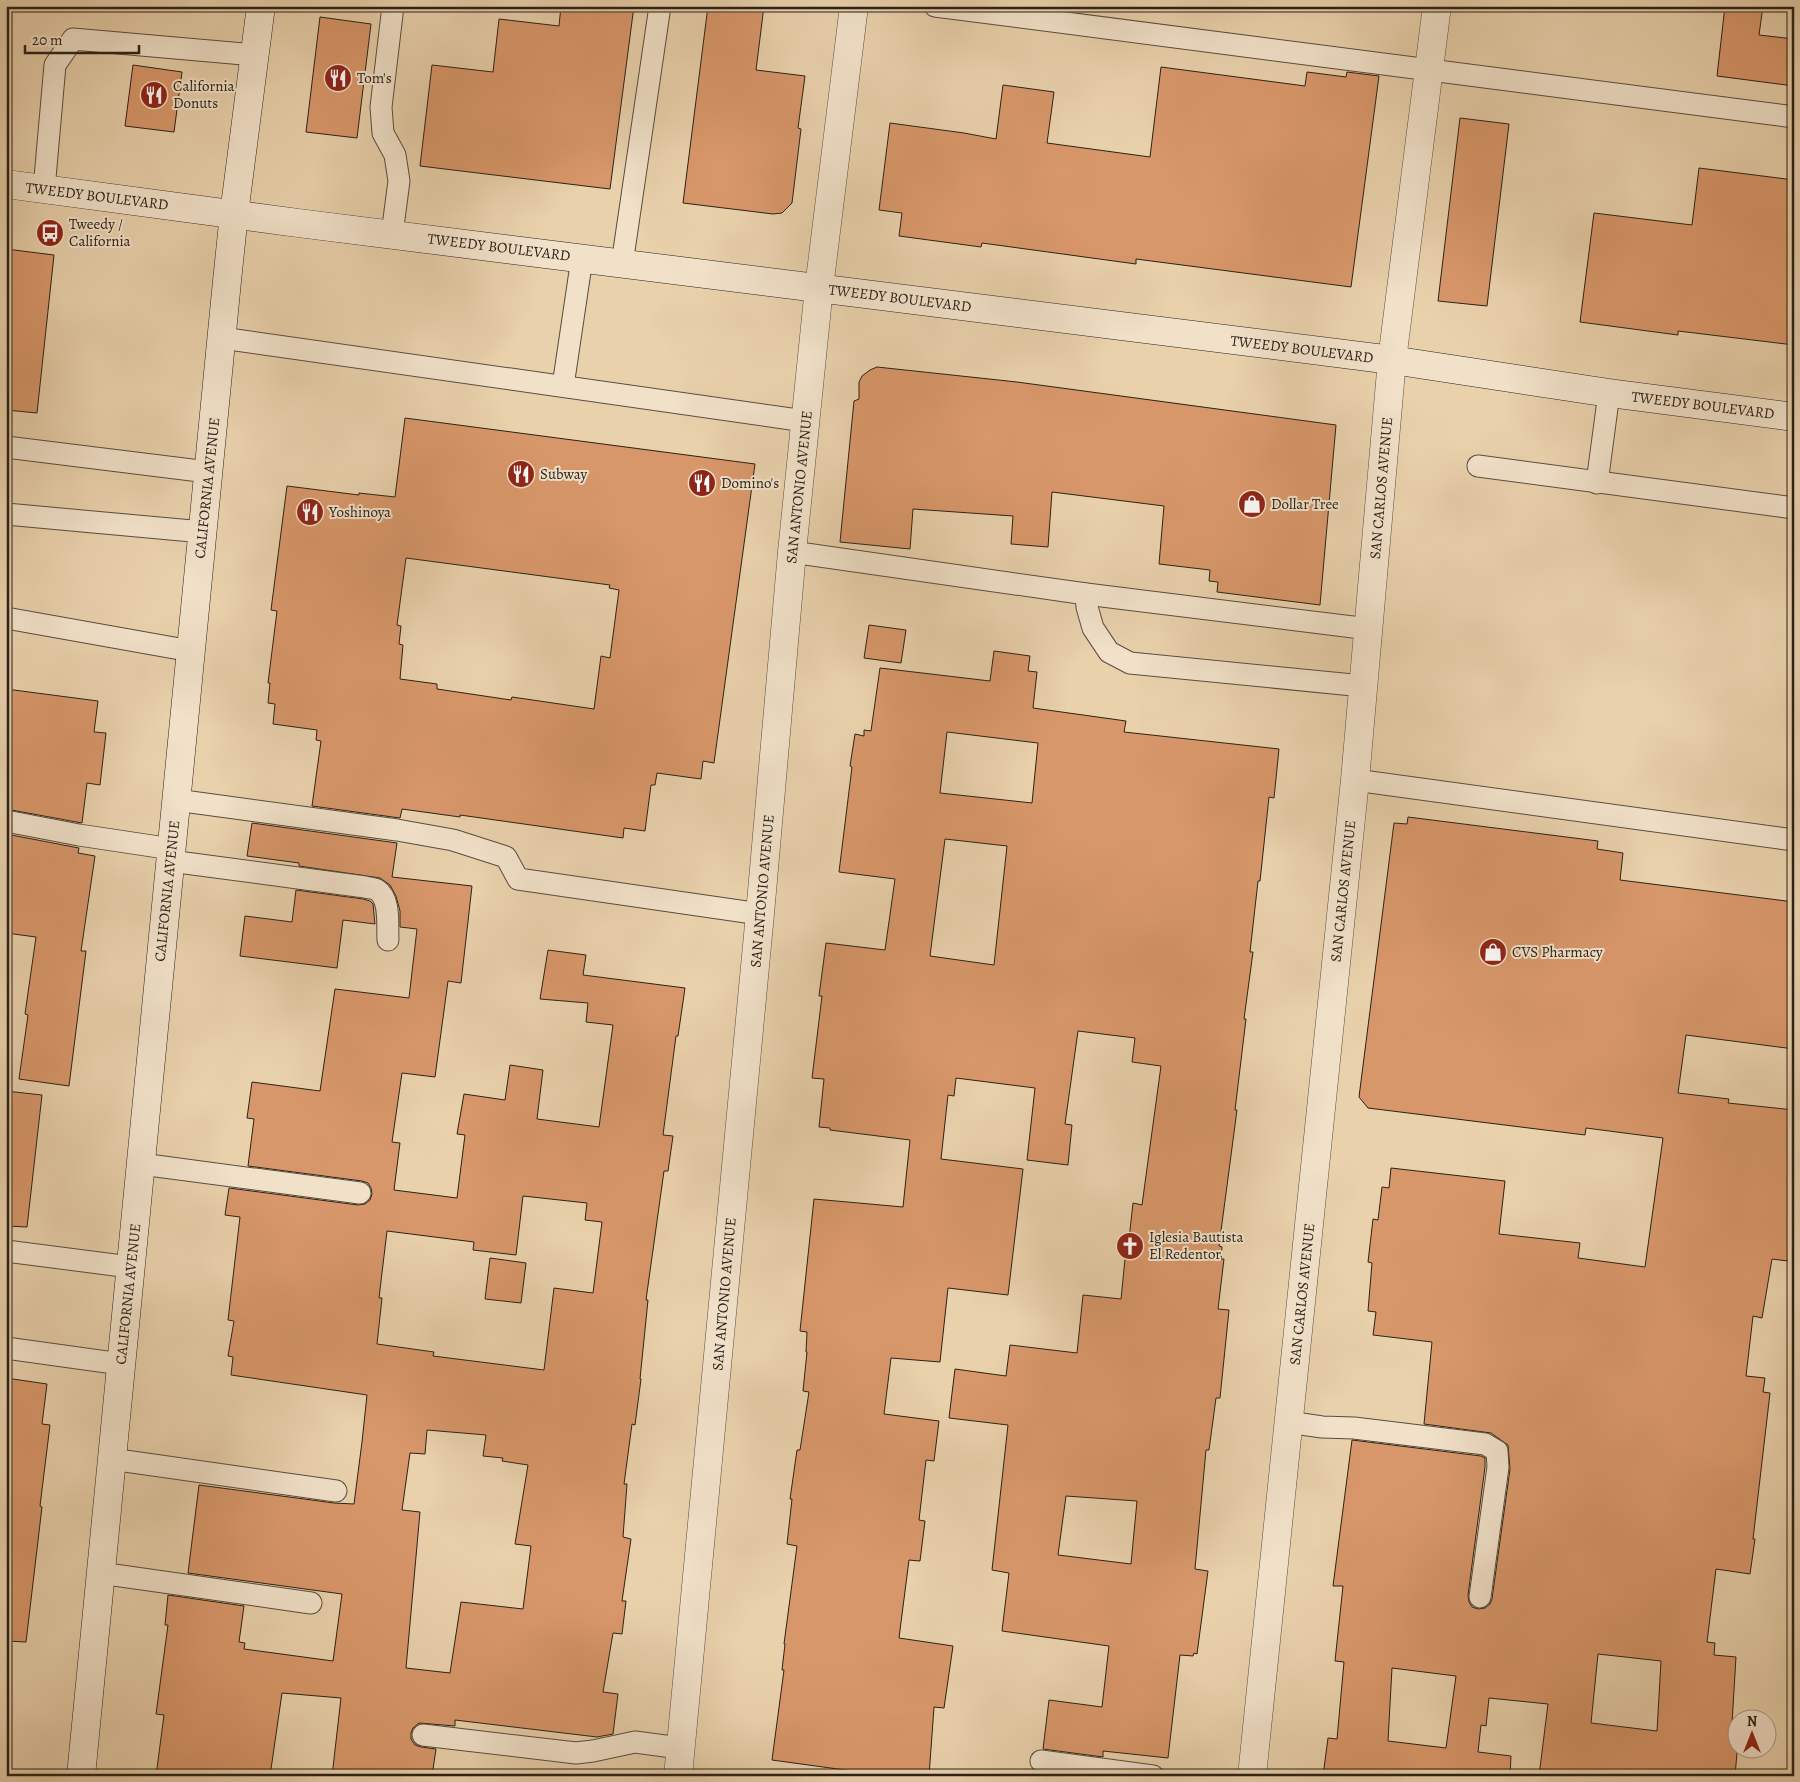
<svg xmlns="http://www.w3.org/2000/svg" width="1800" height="1782" viewBox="0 0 1800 1782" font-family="Alegreya,serif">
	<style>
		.building { fill: #d8976a; stroke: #2b2119; fill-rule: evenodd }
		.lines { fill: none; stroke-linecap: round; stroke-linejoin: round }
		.lane-casing { stroke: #5a4d3e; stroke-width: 23 }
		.street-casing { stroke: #5a4d3e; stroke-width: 29 }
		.secondary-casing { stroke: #2b2119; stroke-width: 29 }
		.lane { stroke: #f1e1c9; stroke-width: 21 }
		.street { stroke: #f1e1c9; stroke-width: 28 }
		.secondary { stroke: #f1e1c9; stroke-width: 28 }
		.labels { text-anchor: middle; stroke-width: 4; stroke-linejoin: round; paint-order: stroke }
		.poi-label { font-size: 15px; fill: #2b2119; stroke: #f1e1c9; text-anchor: start }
		.street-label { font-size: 15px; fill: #2b2119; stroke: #f1e1c9 }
	</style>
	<rect width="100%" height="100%" fill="#e9d1ac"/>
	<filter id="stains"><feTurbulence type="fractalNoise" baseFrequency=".004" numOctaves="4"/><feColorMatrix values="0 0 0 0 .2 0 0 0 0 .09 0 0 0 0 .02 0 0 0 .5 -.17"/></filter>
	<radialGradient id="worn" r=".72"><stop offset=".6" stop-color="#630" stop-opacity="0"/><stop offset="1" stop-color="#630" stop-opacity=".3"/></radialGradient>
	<g class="building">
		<path d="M 561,6 L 634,6 L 610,189 L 420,166 L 432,65 L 493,72 L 499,19 L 559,26 Z"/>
		<path d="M 708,6 L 764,6 L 756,70 L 805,76 L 798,128 L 801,129 L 792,203 L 782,213 L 773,214 L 683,203 Z"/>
		<path d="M 1725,6 L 1763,6 L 1759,35 L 1794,39 L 1794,86 L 1717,76 Z"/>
		<path d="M 320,17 L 371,24 L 357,138 L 306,132 Z"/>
		<path d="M 133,65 L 182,72 L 174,132 L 125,126 Z"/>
		<path d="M 1161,67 L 1305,86 L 1307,72 L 1346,77 L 1347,72 L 1379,76 L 1351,287 L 1136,259 L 1136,264 L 982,243 L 981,247 L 899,236 L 902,213 L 879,210 L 890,123 L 964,133 L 996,139 L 1003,85 L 1054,92 L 1047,143 L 1150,157 Z"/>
		<path d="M 1460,118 L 1509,124 L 1487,306 L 1438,301 Z"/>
		<path d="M 1699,168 L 1794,180 L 1794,345 L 1678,331 L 1678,335 L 1580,322 L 1594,213 L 1692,225 Z"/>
		<path d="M 6,249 L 54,255 L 37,413 L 6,410 Z"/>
		<path d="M 877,367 L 1017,382 L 1336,425 L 1320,605 L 1217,592 L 1218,582 L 1209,581 L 1210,570 L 1159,564 L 1164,506 L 1052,492 L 1048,547 L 1011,544 L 1013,516 L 913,509 L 910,549 L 840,542 L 854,401 L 859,399 L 859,382 L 862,376 L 870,370 Z"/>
		<path d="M 405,418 L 755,464 L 714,763 L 703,761 L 701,779 L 657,773 L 655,785 L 651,785 L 645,831 L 624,828 L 623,838 L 460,815 L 460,817 L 402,809 L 400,818 L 312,806 L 321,741 L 316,740 L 317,730 L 273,724 L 275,704 L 268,703 L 270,683 L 268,683 L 277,611 L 271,610 L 287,486 L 359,495 L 359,493 L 395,497 ZM 406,558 L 610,585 L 609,588 L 619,590 L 610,658 L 601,656 L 594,709 L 512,697 L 511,700 L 437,689 L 437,684 L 400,679 L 403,645 L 399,644 L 401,626 L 397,625 Z"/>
		<path d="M 869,625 L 906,630 L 901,663 L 864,658 Z"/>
		<path d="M 994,651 L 1030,656 L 1028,671 L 1037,672 L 1033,708 L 1126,721 L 1124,732 L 1279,749 L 1274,798 L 1269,797 L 1260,881 L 1258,881 L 1250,952 L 1253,952 L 1244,1019 L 1246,1019 L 1235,1110 L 1237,1110 L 1219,1246 L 1222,1247 L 1221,1259 L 1224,1259 L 1218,1309 L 1229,1310 L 1220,1398 L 1216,1398 L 1209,1450 L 1206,1450 L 1195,1569 L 1208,1571 L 1197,1654 L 1194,1653 L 1193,1656 L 1180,1655 L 1168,1758 L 1103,1751 L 1103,1757 L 1043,1749 L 1049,1700 L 1102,1707 L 1109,1646 L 1002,1631 L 1009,1573 L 992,1570 L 1008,1425 L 949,1418 L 955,1369 L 1006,1376 L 1010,1345 L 1077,1353 L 1083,1295 L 1121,1299 L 1127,1239 L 1129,1239 L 1133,1203 L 1142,1205 L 1161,1066 L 1132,1062 L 1135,1038 L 1078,1031 L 1065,1124 L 1072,1125 L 1068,1165 L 1027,1160 L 1035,1088 L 956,1078 L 954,1096 L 948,1095 L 941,1159 L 1023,1169 L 1008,1295 L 948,1288 L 940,1362 L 891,1358 L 884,1414 L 939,1421 L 934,1461 L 926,1460 L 919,1520 L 925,1521 L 920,1561 L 909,1560 L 899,1638 L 953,1646 L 944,1708 L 934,1707 L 929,1776 L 874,1776 L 874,1774 L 772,1760 L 784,1670 L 782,1670 L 785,1644 L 784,1644 L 797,1546 L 787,1544 L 792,1499 L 790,1499 L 797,1450 L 800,1450 L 809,1392 L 803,1391 L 807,1352 L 806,1352 L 807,1332 L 800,1331 L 814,1199 L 903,1207 L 910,1140 L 830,1130 L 830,1128 L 819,1127 L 824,1079 L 812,1078 L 822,996 L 819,996 L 826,943 L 885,950 L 895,879 L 839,872 L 852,767 L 850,766 L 855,734 L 864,736 L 864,730 L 871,731 L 880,668 L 990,681 ZM 947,732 L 1038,743 L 1032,803 L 940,793 ZM 945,839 L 1007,846 L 994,965 L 930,956 ZM 1066,1496 L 1137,1501 L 1131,1564 L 1058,1555 Z"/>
		<path d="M 6,689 L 98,701 L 94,732 L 106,733 L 100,785 L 87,783 L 82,823 L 6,809 Z"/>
		<path d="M 1408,817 L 1598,841 L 1597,849 L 1623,853 L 1620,880 L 1794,902 L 1794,1049 L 1686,1035 L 1678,1093 L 1729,1099 L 1728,1103 L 1794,1110 L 1794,1140 L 1788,1194 L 1794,1195 L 1794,1219 L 1788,1261 L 1772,1259 L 1762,1318 L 1753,1316 L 1746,1376 L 1765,1378 L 1763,1392 L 1770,1393 L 1753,1539 L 1755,1539 L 1750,1574 L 1716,1569 L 1707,1642 L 1715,1643 L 1714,1655 L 1736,1657 L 1731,1740 L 1738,1741 L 1735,1776 L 1539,1776 L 1548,1704 L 1489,1698 L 1486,1726 L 1481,1725 L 1478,1752 L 1511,1756 L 1510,1776 L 1323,1776 L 1328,1738 L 1337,1739 L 1344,1662 L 1335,1661 L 1343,1586 L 1333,1586 L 1352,1440 L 1481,1456 L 1485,1458 L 1485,1467 L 1468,1595 L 1469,1602 L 1472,1607 L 1478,1609 L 1485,1608 L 1490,1604 L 1492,1599 L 1510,1469 L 1508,1445 L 1491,1433 L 1424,1424 L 1432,1342 L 1373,1335 L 1376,1312 L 1368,1311 L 1372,1263 L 1368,1262 L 1373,1219 L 1378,1220 L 1382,1187 L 1389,1188 L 1391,1168 L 1505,1181 L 1499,1234 L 1580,1243 L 1578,1258 L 1645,1267 L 1663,1138 L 1586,1128 L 1585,1135 L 1368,1108 L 1359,1097 L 1394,823 L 1407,824 ZM 1598,1654 L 1661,1661 L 1657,1731 L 1591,1723 ZM 1392,1668 L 1456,1676 L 1446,1748 L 1388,1741 Z"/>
		<path d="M 252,823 L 397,843 L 392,877 L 472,886 L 461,983 L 448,981 L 435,1077 L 402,1073 L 392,1142 L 400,1143 L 394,1190 L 457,1198 L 465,1135 L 457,1134 L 464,1094 L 505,1100 L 510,1065 L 543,1070 L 537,1119 L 599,1127 L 613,1025 L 586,1022 L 588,1003 L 540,999 L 548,950 L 586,955 L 583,975 L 685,988 L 678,1036 L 676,1036 L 663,1135 L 673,1136 L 668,1171 L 664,1171 L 646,1300 L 648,1300 L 640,1379 L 641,1379 L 635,1425 L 632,1424 L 624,1484 L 627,1484 L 623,1537 L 631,1539 L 622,1601 L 626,1601 L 622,1634 L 613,1633 L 603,1692 L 618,1694 L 613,1734 L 597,1737 L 455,1720 L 455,1726 L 419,1723 L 413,1728 L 411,1733 L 411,1739 L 415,1745 L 421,1747 L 436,1749 L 432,1776 L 332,1776 L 341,1698 L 282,1693 L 270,1776 L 156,1776 L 164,1715 L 156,1714 L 168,1625 L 165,1625 L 168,1595 L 244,1606 L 239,1642 L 245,1643 L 244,1649 L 333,1661 L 342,1594 L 188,1573 L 199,1485 L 334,1503 L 354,1504 L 362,1442 L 367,1395 L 231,1375 L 233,1357 L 228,1356 L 234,1321 L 228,1320 L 240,1217 L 225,1215 L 229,1188 L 358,1205 L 365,1204 L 370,1200 L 372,1194 L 371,1188 L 368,1183 L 362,1181 L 248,1166 L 254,1119 L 247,1118 L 252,1082 L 320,1091 L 335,989 L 409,998 L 417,929 L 400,927 L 400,911 L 396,896 L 390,885 L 380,878 L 299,866 L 299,863 L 247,856 ZM 523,1196 L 587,1203 L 585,1220 L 602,1222 L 593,1293 L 554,1288 L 544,1370 L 433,1356 L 434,1352 L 377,1344 L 382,1298 L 379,1298 L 387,1231 L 474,1242 L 473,1250 L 516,1255 ZM 427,1430 L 486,1435 L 483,1456 L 503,1458 L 502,1461 L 528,1465 L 515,1544 L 531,1546 L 523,1609 L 461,1602 L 450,1673 L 406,1668 L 420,1512 L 402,1510 L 410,1453 L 425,1454 Z"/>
		<path d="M 6,834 L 79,848 L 78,853 L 95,856 L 81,951 L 86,951 L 69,1086 L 19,1079 L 28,1015 L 25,1014 L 36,937 L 6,933 Z"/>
		<path d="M 296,890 L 363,899 L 370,901 L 373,904 L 375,924 L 343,920 L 337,968 L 240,956 L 245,916 L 292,922 Z"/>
		<path d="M 6,1091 L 42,1095 L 27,1227 L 6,1226 Z"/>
		<path d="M 490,1258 L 526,1263 L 521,1303 L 485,1299 Z"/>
		<path d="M 6,1378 L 47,1384 L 42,1424 L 50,1425 L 40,1506 L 42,1507 L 26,1642 L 6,1641 Z"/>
	</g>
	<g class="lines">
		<g class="lane-casing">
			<g id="lane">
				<path d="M 935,6 L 1794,117"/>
				<path d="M 44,189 L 55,65 L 73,39 L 255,55"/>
				<path d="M 392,234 L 399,181 L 395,155 L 383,133 L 381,107 L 393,6"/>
				<path d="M 622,264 L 660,6"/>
				<path d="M 222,338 L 805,421"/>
				<path d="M 563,386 L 582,258"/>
				<path d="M 6,447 L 208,472"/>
				<path d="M 1478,466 L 1794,508"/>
				<path d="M 1597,483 L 1609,393"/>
				<path d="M 6,514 L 203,532"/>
				<path d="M 792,552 L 1086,594 L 1369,629"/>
				<path d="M 1086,594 L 1087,607 L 1093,628 L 1109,652 L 1130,663 L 1363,686"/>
				<path d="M 6,618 L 191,651"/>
				<path d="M 1355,780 L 1794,840"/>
				<path d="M 176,800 L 397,830 L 453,840 L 506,857 L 518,879 L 760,914"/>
				<path d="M 6,821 L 79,835 L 172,849"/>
				<path d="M 170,861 L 365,887 C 368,888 374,888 377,890 C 391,899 387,926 388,940"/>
				<path d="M 141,1164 L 360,1193"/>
				<path d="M 6,1251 L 130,1267"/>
				<path d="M 6,1348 L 121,1364"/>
				<path d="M 1288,1422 L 1322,1427 L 1354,1428 L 1485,1444 L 1497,1451 L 1498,1467 L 1480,1597"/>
				<path d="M 111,1459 L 336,1491"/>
				<path d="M 100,1573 L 311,1603"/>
				<path d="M 423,1735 L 576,1753 L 593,1751 L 635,1742 L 680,1748"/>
				<path d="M 1041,1761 L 1153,1776"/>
			</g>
		</g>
		<g class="street-casing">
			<g id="street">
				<path d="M 678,1776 L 760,914 L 792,552 L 819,288 L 854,6"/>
				<path d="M 1252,1776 L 1355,780 L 1392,360 L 1437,6"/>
			</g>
		</g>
		<g class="secondary-casing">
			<g id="secondary">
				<path d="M 6,184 L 298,223 L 1392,360 L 1609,393 L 1794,417"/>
				<path d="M 81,1776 L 227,281 L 234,214 L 261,6"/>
			</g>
		</g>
		<use href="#lane" class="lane"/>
		<use href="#street" class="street"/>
		<use href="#secondary" class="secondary"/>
	</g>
	<defs>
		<g id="restaurant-disc" transform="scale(1.4375)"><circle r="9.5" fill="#8f2418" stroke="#f1e1c9"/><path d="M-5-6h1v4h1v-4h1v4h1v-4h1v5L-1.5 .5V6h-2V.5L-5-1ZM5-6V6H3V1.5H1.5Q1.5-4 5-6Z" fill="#fff"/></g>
		<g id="bus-disc" transform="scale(1.4375)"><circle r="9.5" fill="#8f2418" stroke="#f1e1c9"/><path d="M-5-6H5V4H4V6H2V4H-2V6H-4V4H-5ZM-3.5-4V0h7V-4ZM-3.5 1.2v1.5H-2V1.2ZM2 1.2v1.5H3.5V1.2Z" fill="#fff"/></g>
		<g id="shop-disc" transform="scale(1.4375)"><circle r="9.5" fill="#8f2418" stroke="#f1e1c9"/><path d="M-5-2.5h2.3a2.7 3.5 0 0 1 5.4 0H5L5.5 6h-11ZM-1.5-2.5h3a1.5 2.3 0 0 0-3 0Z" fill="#fff"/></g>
		<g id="church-disc" transform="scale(1.4375)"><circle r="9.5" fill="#8f2418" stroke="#f1e1c9"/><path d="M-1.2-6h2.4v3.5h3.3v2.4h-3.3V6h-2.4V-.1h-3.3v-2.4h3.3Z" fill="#fff"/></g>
	</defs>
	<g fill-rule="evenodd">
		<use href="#restaurant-disc" x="338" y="78"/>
		<use href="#restaurant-disc" x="154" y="95"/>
		<use href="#bus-disc" x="50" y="233"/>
		<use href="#restaurant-disc" x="521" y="474"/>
		<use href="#restaurant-disc" x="702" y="483"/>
		<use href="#shop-disc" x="1252" y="504"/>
		<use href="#restaurant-disc" x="310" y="512"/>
		<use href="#shop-disc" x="1493" y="952"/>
		<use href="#church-disc" x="1130" y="1246"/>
	</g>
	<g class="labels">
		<g class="poi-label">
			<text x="357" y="83">Tom's</text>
			<text x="173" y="91">California<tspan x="173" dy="17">Donuts</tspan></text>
			<text x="69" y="229">Tweedy /<tspan x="69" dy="17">California</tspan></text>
			<text x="540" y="479">Subway</text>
			<text x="721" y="488">Domino's</text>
			<text x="1271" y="509">Dollar Tree</text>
			<text x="329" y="517">Yoshinoya</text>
			<text x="1512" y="957">CVS Pharmacy</text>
			<text x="1149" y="1242">Iglesia Bautista<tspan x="1149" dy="17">El Redentor</tspan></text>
		</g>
		<g class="street-label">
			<text transform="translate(97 196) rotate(7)" y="5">TWEEDY BOULEVARD</text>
			<text transform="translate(499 247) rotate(7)" y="5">TWEEDY BOULEVARD</text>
			<text transform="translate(900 298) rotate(7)" y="5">TWEEDY BOULEVARD</text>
			<text transform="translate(1302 349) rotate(7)" y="5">TWEEDY BOULEVARD</text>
			<text transform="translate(1703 405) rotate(7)" y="5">TWEEDY BOULEVARD</text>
			<text transform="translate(799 487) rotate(-84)" y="5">SAN ANTONIO AVENUE</text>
			<text transform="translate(207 488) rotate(-84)" y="5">CALIFORNIA AVENUE</text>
			<text transform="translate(1381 488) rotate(-85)" y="5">SAN CARLOS AVENUE</text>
			<text transform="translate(167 891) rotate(-84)" y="5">CALIFORNIA AVENUE</text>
			<text transform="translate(762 891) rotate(-85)" y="5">SAN ANTONIO AVENUE</text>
			<text transform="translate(1343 891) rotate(-84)" y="5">SAN CARLOS AVENUE</text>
			<text transform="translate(128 1294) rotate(-84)" y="5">CALIFORNIA AVENUE</text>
			<text transform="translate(724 1294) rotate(-85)" y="5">SAN ANTONIO AVENUE</text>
			<text transform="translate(1302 1294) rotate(-84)" y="5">SAN CARLOS AVENUE</text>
		</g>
	</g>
	<rect width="1800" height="1782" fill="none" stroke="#e9d1ac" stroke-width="25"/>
	<rect x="8" y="8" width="1785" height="1767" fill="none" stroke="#2b2119" stroke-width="2.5"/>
	<rect x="12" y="12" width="1775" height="1757" fill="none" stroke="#2b2119"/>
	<g transform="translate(1752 1734)"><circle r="24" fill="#f1e1c9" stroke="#a29483"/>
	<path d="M0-4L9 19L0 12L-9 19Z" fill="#8f2418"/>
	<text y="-8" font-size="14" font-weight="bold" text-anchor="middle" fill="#2b2119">N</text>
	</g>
	<path d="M25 45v8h114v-8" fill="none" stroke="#2b2119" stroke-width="2.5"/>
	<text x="32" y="45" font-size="15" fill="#2b2119" stroke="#f1e1c9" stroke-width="4" paint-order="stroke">20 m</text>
	<rect width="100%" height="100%" filter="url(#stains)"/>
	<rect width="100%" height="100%" fill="url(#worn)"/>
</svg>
